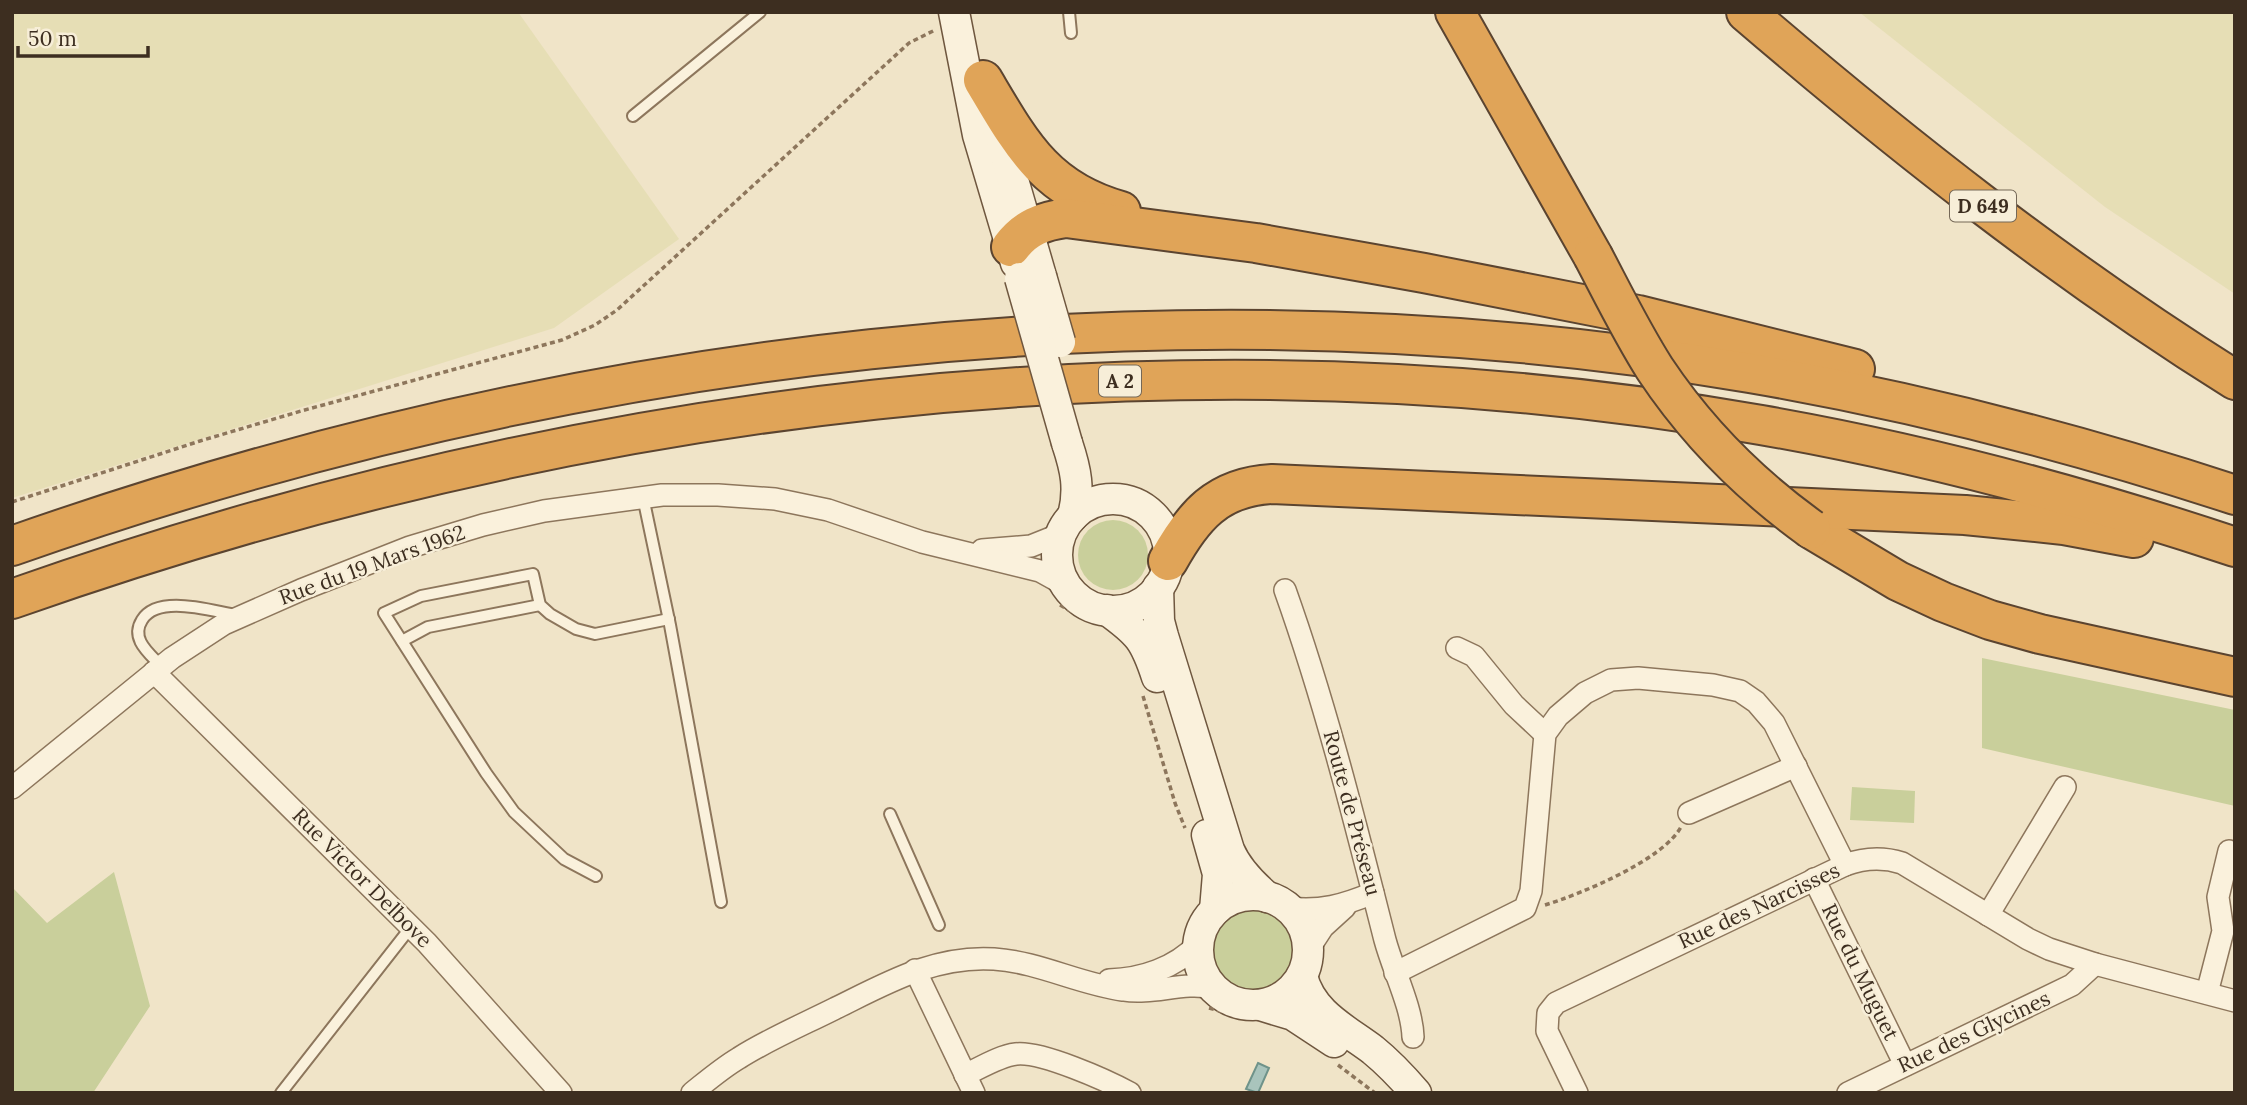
<svg xmlns="http://www.w3.org/2000/svg" width="2247" height="1105" viewBox="0 0 2247 1105" font-family="Lora,serif">
	<style>
		.farmland { fill: #e6deb5 }
		.green { fill: #c9cf9b }
		.water { fill: #a9c4bc; stroke: #6f938a; stroke-width: 2 }
		.lines { fill: none; stroke-linecap: round; stroke-linejoin: round }
		.service-casing { stroke: #8d765c; stroke-width: 14 }
		.minor-casing { stroke: #8d765c; stroke-width: 24 }
		.secondary-casing { stroke: #6f573f; stroke-width: 33 }
		.motorway-casing { stroke: #5b4430; stroke-width: 42 }
		.path { stroke: #8d765c; stroke-width: 3.5; stroke-dasharray: 5 3.5; stroke-linecap: butt }
		.service { stroke: #faf1dc; stroke-width: 10 }
		.minor { stroke: #faf1dc; stroke-width: 21 }
		.secondary { stroke: #faf1dc; stroke-width: 30 }
		.motorway { stroke: #e0a458; stroke-width: 38 }
		.secondary-bridge-casing { stroke: #6f573f; stroke-width: 33; stroke-linecap: butt }
		.motorway-bridge-casing { stroke: #5b4430; stroke-width: 42; stroke-linecap: butt }
		.secondary-bridge { stroke: #faf1dc; stroke-width: 30 }
		.motorway-bridge { stroke: #e0a458; stroke-width: 38 }
		.labels { text-anchor: middle; stroke-width: 5; stroke-linejoin: round; paint-order: stroke }
		.shield { fill: #f7eed8; stroke: #756857; stroke-width: 2 }
		.shield-label { font-size: 19px; font-weight: bold; fill: #3d2e20 }
		.street-label { font-size: 21px; fill: #3d2e20; stroke: #f7eed8 }
	</style>
	<rect width="100%" height="100%" fill="#f0e4c8"/>
	<g class="farmland">
		<path d="M 12,12 L 518,12 L 679,239 L 554,328 L 12,498 Z"/>
		<path d="M 1859,12 L 2235,12 L 2235,294 L 2105,207 Z"/>
	</g>
	<g class="green">
		<circle cx="1113" cy="555" r="35"/>
		<path d="M 1982,658 L 2235,710 L 2235,806 L 1982,748 Z"/>
		<path d="M 1852,787 L 1915,791 L 1914,823 L 1850,820 Z"/>
		<path d="M 114,872 L 150,1006 L 93,1093 L 12,1093 L 12,887 L 47,923 Z"/>
		<circle cx="1252" cy="951" r="41"/>
	</g>
	<path class="water" d="M 1258,1063 L 1269,1068 L 1258,1093 L 1246,1089 Z"/>
	<g class="lines">
		<g class="service-casing">
			<g id="service">
				<path d="M 1069,12 L 1071,33"/>
				<path d="M 633,116 L 760,12"/>
				<path d="M 643,497 L 670,625 L 721,902"/>
				<path d="M 402,641 L 428,627 L 540,605"/>
				<path d="M 161,666 C 149,653 130,639 142,620 C 158,594 211,611 236,615"/>
				<path d="M 890,814 L 939,925"/>
				<path d="M 596,876 L 564,859 L 514,812 L 486,773 L 384,613 L 421,596 L 533,574 L 540,605 L 550,614 L 576,629 L 595,634 L 669,619"/>
				<path d="M 281,1093 L 411,927"/>
			</g>
		</g>
		<g class="minor-casing">
			<g id="minor">
				<path d="M 982,550 L 1031,546 L 1061,534"/>
				<path d="M 1285,590 C 1326,705 1355,822 1385,940 C 1393,970 1412,1007 1413,1037"/>
				<path d="M 1457,648 L 1474,656 L 1514,705 L 1545,734"/>
				<path d="M 154,672 L 427,943 L 561,1093"/>
				<path d="M 12,788 L 172,658 L 224,624 L 301,590 L 410,547 L 483,525 L 544,511 L 662,495 L 718,495 L 775,499 L 828,510 L 922,542 L 1040,571 L 1067,586"/>
				<path d="M 1689,813 L 1796,766"/>
				<path d="M 1814,879 L 1905,1065"/>
				<path d="M 1289,908 C 1320,912 1344,905 1373,893"/>
				<path d="M 1988,915 L 2065,787"/>
				<path d="M 1308,950 L 1323,927 L 1345,907"/>
				<path d="M 915,970 L 974,1093"/>
				<path d="M 1395,973 L 1525,908 L 1531,891 L 1545,734 L 1558,716 L 1585,693 L 1611,680 L 1638,678 L 1713,685 L 1740,691 L 1756,702 L 1774,723 L 1845,865"/>
				<path d="M 1109,980 C 1142,979 1175,968 1198,944"/>
				<path d="M 2207,993 L 2223,931 L 2218,897 L 2229,851"/>
				<path d="M 965,1075 C 980,1068 999,1056 1016,1054 C 1041,1051 1106,1080 1130,1093"/>
				<path d="M 692,1093 C 707,1081 722,1068 739,1058 C 769,1039 802,1025 834,1009 C 885,984 934,955 994,959 C 1039,962 1079,984 1123,990 C 1154,995 1183,981 1213,988"/>
				<path d="M 1577,1093 L 1547,1031 L 1548,1013 L 1556,1003 L 1845,865 C 1864,858 1883,857 1902,863 L 2028,939 L 2049,949 L 2095,964 L 2235,1001"/>
				<path d="M 1848,1093 L 2072,985 L 2095,964"/>
			</g>
		</g>
		<g class="secondary-casing">
			<g id="secondary">
				<path d="M 954,12 L 978,135 L 1016,263"/>
				<path d="M 993,111 L 1041,276"/>
				<path d="M 1067,443 C 1076,470 1080,489 1073,516"/>
				<circle cx="1113" cy="555" r="56"/>
				<path d="M 1158,587 L 1159,621 L 1163,636 L 1229,850 C 1237,869 1252,884 1267,897"/>
				<path d="M 1107,610 C 1139,633 1145,640 1157,677"/>
				<path d="M 1207,835 L 1218,874 L 1215,910"/>
				<circle cx="1253" cy="950" r="55"/>
				<path d="M 1302,976 C 1311,1013 1345,1029 1373,1050 C 1389,1063 1403,1078 1416,1093"/>
				<path d="M 1260,1005 L 1293,1015 L 1334,1042"/>
			</g>
		</g>
		<g class="motorway-casing">
			<g id="motorway">
				<path d="M 1455,12 L 1593,256"/>
				<path d="M 1746,12 C 1901,145 2061,271 2235,380"/>
				<path d="M 983,80 C 1021,144 1045,190 1121,211"/>
				<path d="M 1011,247 C 1025,228 1043,221 1066,218 L 1256,243 L 1424,273 L 1638,315 L 1855,369"/>
				<path d="M 1811,529 L 1898,581 L 1943,602 L 1990,620 L 2040,634 L 2235,677"/>
				<path d="M 12,546 C 566,351 1168,274 1750,373 C 1914,401 2076,443 2235,495"/>
				<path d="M 1168,561 C 1193,516 1217,487 1272,484 L 1965,515 L 2064,525 L 2134,538"/>
				<path d="M 12,599 C 571,402 1174,322 1761,425 C 1922,453 2079,495 2235,547"/>
			</g>
		</g>
		<g class="path">
			<path d="M 12,502 L 200,441 L 301,411 L 562,340 L 595,325 L 617,310 L 909,43 L 935,30"/>
			<path d="M 1060,605 L 1087,620"/>
			<path d="M 1143,696 L 1175,803 L 1185,828"/>
			<path d="M 1545,905 C 1581,894 1663,860 1681,827"/>
			<path d="M 1209,1008 L 1242,1017"/>
			<path d="M 1338,1065 L 1375,1093"/>
		</g>
		<use href="#service" class="service"/>
		<use href="#minor" class="minor"/>
		<use href="#secondary" class="secondary"/>
		<use href="#motorway" class="motorway"/>
		<g class="secondary-bridge-casing">
			<g id="secondary-bridge">
				<path d="M 1041,276 L 1060,342"/>
				<path d="M 1020,278 L 1067,443"/>
			</g>
		</g>
		<g class="motorway-bridge-casing">
			<path id="motorway-bridge" d="M 1593,256 C 1613,294 1632,333 1655,369 C 1697,432 1750,485 1811,529"/>
		</g>
		<use href="#secondary-bridge" class="secondary-bridge"/>
		<use href="#motorway-bridge" class="motorway-bridge"/>
	</g>
	<g class="labels">
		<g class="shield">
			<rect x="1950" y="190.5" width="66" height="31" rx="5"/>
			<rect x="1099" y="365.5" width="42" height="31" rx="5"/>
		</g>
		<g class="shield-label">
			<text x="1983" y="213">D 649</text>
			<text x="1120" y="388">A 2</text>
		</g>
		<g class="street-label">
			<text transform="translate(372 565) rotate(-20)" y="7">Rue du 19 Mars 1962</text>
			<text transform="translate(1352 813) rotate(75)" y="7">Route de Préseau</text>
			<text transform="translate(362 878) rotate(45)" y="7">Rue Victor Delbove</text>
			<text transform="translate(1759 906) rotate(-25)" y="7">Rue des Narcisses</text>
			<text transform="translate(1860 972) rotate(64)" y="7">Rue du Muguet</text>
			<text transform="translate(1974 1032) rotate(-25)" y="7">Rue des Glycines</text>
		</g>
	</g>
	<rect width="2247" height="1105" fill="none" stroke="#3d2e20" stroke-width="28"/>
	<path d="M18 46v10h130v-10" fill="none" stroke="#3d2e20" stroke-width="3.5"/>
	<text x="28" y="46" font-size="21" fill="#3d2e20" stroke="#f7eed8" stroke-width="5" paint-order="stroke">50 m</text>
</svg>
